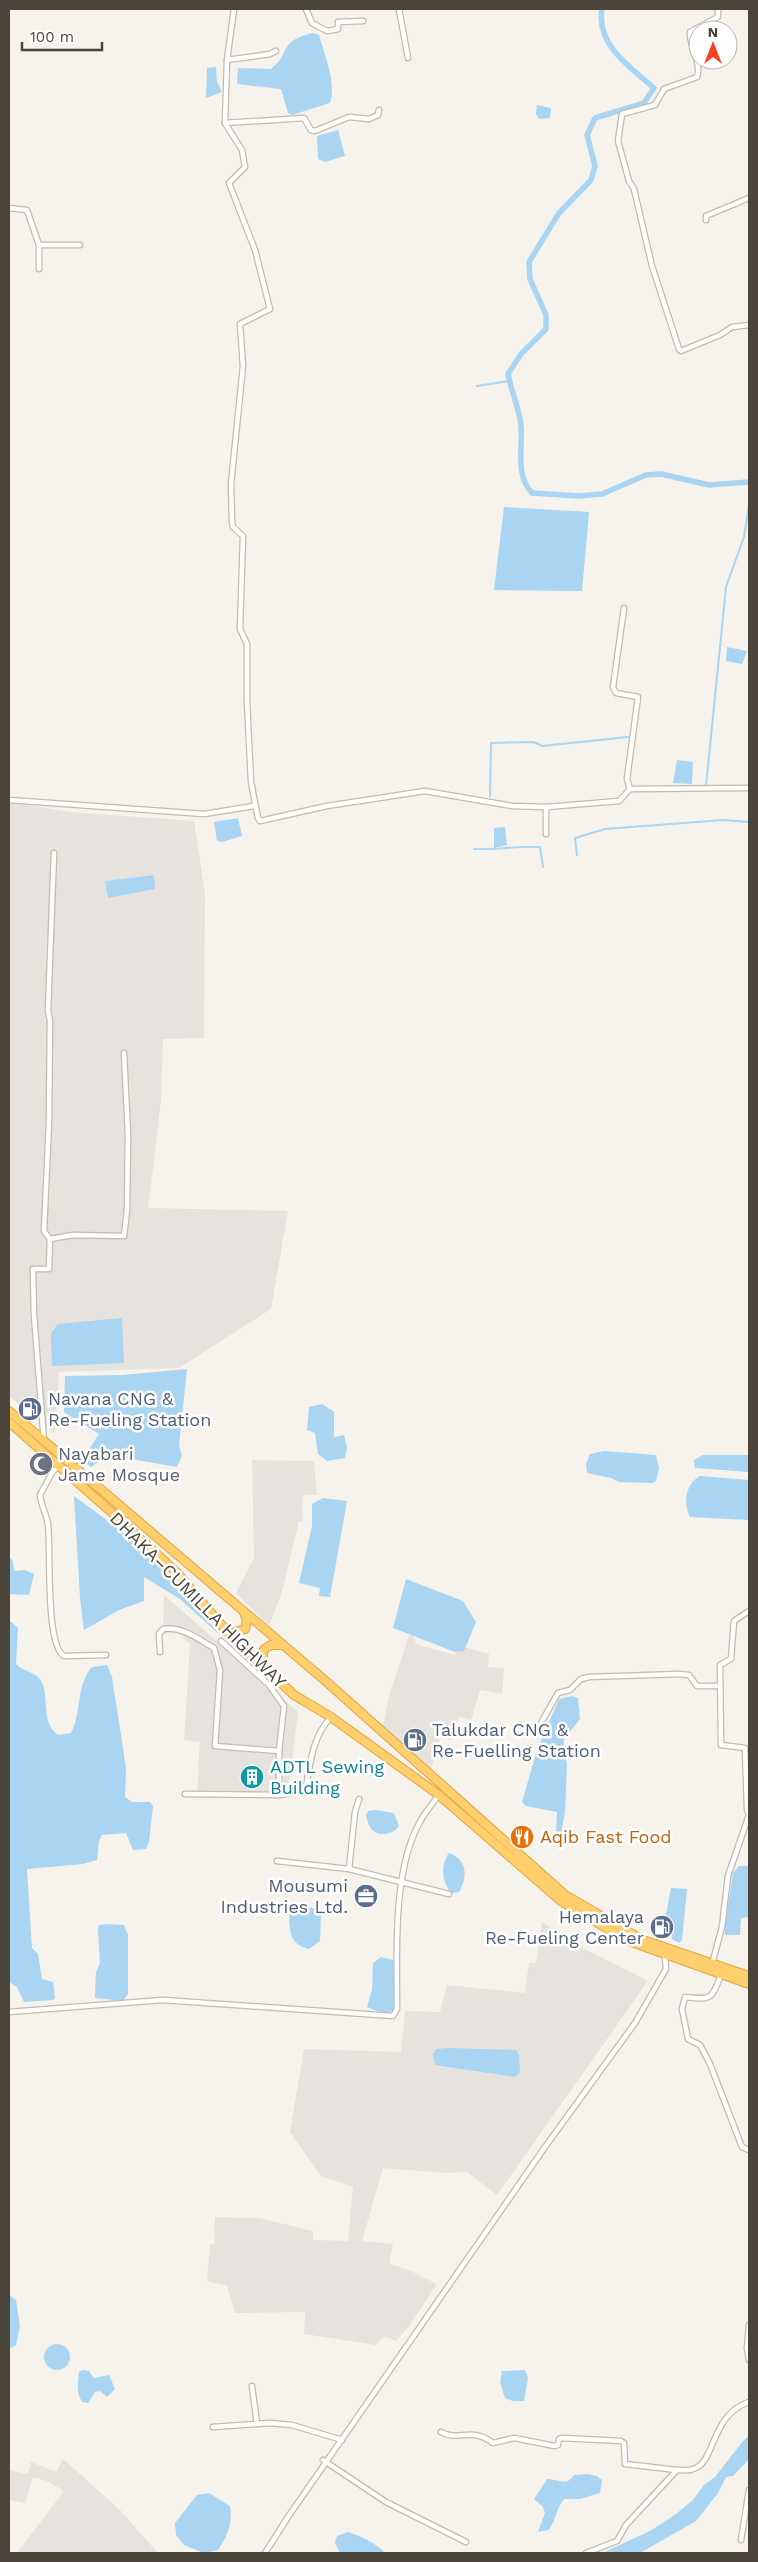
<svg xmlns="http://www.w3.org/2000/svg" width="758" height="2562" viewBox="0 0 758 2562" font-family="'Work Sans',sans-serif">
	<style>
		.industrial { fill: #e6e2dd }
		.water { fill: #a9d4f2 }
		.lines { fill: none; stroke-linecap: round; stroke-linejoin: round }
		.stream { stroke: #a9d4f2; stroke-width: 2 }
		.canal { stroke: #a9d4f2; stroke-width: 5.5 }
		.street-casing { stroke: #c2bbae; stroke-width: 7 }
		.highway-casing { stroke: #e0a43c; stroke-width: 10 }
		.street { stroke: #fff; stroke-width: 4.5 }
		.highway { stroke: #ffcf6e; stroke-width: 8 }
		.labels { text-anchor: middle; stroke-width: 5; stroke-linejoin: round; paint-order: stroke }
		.service-label { font-size: 18px; fill: #4e5e75; stroke: #fff; text-anchor: start }
		.worship-label { font-size: 18px; fill: #5b616d; stroke: #fff; text-anchor: start }
		.street-label { font-size: 18px; fill: #4b4439; stroke: #fff }
		.culture-label { font-size: 18px; fill: #0d838f; stroke: #fff; text-anchor: start }
		.food-label { font-size: 18px; fill: #c56008; stroke: #fff; text-anchor: start }
	</style>
	<rect width="100%" height="100%" fill="#f6f3ec"/>
	<g class="industrial">
		<path d="M 9,802 L 70,812 L 194,821 L 205,894 L 204,1038 L 163,1039 L 161,1101 L 148,1208 L 288,1211 L 271,1309 L 179,1368 L 59,1372 L 55,1434 L 9,1396 Z"/>
		<path d="M 252,1460 L 314,1461 L 317,1495 L 303,1495 L 302,1522 L 299,1521 L 282,1592 L 269,1626 L 236,1593 L 254,1558 Z"/>
		<path d="M 164,1595 L 298,1712 L 288,1793 L 278,1798 L 197,1793 L 200,1742 L 184,1740 L 190,1644 L 180,1634 L 163,1633 Z"/>
		<path d="M 409,1635 L 414,1636 L 416,1644 L 455,1655 L 460,1646 L 489,1654 L 488,1667 L 504,1668 L 502,1694 L 480,1690 L 471,1720 L 459,1717 L 451,1740 L 440,1737 L 430,1773 L 382,1731 L 389,1696 Z"/>
		<path d="M 542,1922 L 577,1945 L 648,1981 L 497,2195 L 467,2172 L 445,2173 L 383,2168 L 362,2241 L 393,2244 L 389,2263 L 411,2271 L 437,2284 L 409,2326 L 396,2341 L 384,2336 L 376,2345 L 304,2334 L 305,2312 L 235,2313 L 227,2286 L 207,2281 L 210,2244 L 214,2244 L 215,2217 L 259,2218 L 313,2231 L 313,2240 L 348,2241 L 353,2187 L 321,2176 L 290,2132 L 304,2049 L 401,2052 L 405,2011 L 440,2012 L 447,1985 L 525,1993 L 529,1963 L 536,1963 Z"/>
		<path d="M 63,2459 L 120,2510 L 158,2553 L 17,2553 L 64,2491 L 47,2481 L 33,2477 L 25,2503 L 9,2500 L 9,2470 L 28,2474 L 31,2462 L 56,2472 Z"/>
	</g>
	<g class="water">
		<path d="M 313,33 L 319,35 C 324,54 337,83 330,103 L 292,115 L 288,113 L 281,89 L 237,84 L 238,68 L 271,69 C 291,53 278,41 313,33 Z"/>
		<path d="M 216,67 L 217,82 L 222,92 L 206,98 L 207,68 Z"/>
		<path d="M 537,105 L 551,108 L 550,118 L 539,119 L 536,114 Z"/>
		<path d="M 338,130 L 345,156 L 325,162 L 318,159 L 317,136 Z"/>
		<path d="M 504,507 L 589,512 L 582,591 L 494,590 Z"/>
		<path d="M 727,647 L 747,651 L 742,664 L 726,661 Z"/>
		<path d="M 677,760 L 693,762 L 692,784 L 673,783 Z"/>
		<path d="M 238,818 L 242,836 L 222,842 L 217,841 L 214,822 Z"/>
		<path d="M 505,827 L 507,845 L 494,848 L 494,828 Z"/>
		<path d="M 154,875 L 155,889 L 108,898 L 105,881 Z"/>
		<path d="M 122,1318 L 124,1363 L 52,1366 L 51,1333 L 58,1324 Z"/>
		<path d="M 187,1369 L 179,1446 L 182,1456 L 177,1467 L 120,1457 L 106,1457 L 91,1467 L 85,1462 L 84,1457 L 99,1434 L 64,1412 L 65,1376 L 122,1375 Z"/>
		<path d="M 322,1404 L 334,1412 L 334,1437 L 344,1435 L 347,1448 L 345,1458 L 327,1461 L 318,1454 L 315,1433 L 307,1430 L 309,1407 Z"/>
		<path d="M 604,1451 L 656,1455 L 659,1469 L 656,1481 L 652,1483 L 619,1482 L 611,1478 L 587,1473 L 586,1464 L 590,1454 Z"/>
		<path d="M 703,1455 L 749,1455 L 749,1472 L 695,1468 L 694,1460 Z"/>
		<path d="M 700,1476 L 749,1480 L 749,1520 L 690,1517 C 683,1504 685,1484 700,1476 Z"/>
		<path d="M 74,1496 L 139,1544 L 222,1637 L 180,1599 L 144,1577 L 144,1601 L 119,1610 L 84,1630 L 80,1598 Z"/>
		<path d="M 323,1498 L 347,1501 L 330,1597 L 319,1596 L 320,1588 L 299,1583 L 312,1526 L 312,1504 Z"/>
		<path d="M 9,1557 L 13,1561 L 14,1571 L 25,1570 L 34,1574 L 29,1595 L 9,1594 Z"/>
		<path d="M 406,1579 L 463,1601 L 476,1622 L 464,1651 L 455,1652 L 393,1628 Z"/>
		<path d="M 9,1620 L 18,1628 L 16,1664 C 24,1672 37,1672 42,1682 C 49,1699 41,1723 58,1735 L 71,1733 C 82,1713 76,1684 92,1667 L 107,1665 L 112,1677 L 126,1768 L 125,1797 L 132,1802 L 150,1802 L 153,1806 L 149,1842 L 146,1849 L 133,1850 L 126,1833 L 102,1835 L 99,1841 L 97,1860 L 83,1864 L 27,1869 L 32,1948 L 38,1954 L 42,1979 L 53,1982 L 55,1998 L 53,2000 L 24,2002 L 17,1987 L 9,1982 Z"/>
		<path d="M 572,1696 L 578,1698 L 580,1719 L 564,1739 L 563,1747 L 567,1764 L 565,1812 L 561,1834 L 556,1831 L 557,1812 L 526,1806 L 522,1802 L 537,1750 L 559,1699 Z"/>
		<path d="M 375,1810 L 394,1813 L 399,1826 C 393,1835 377,1838 370,1827 C 368,1824 367,1819 366,1815 L 368,1811 Z"/>
		<path d="M 449,1853 C 467,1859 468,1877 459,1892 L 451,1893 C 442,1882 440,1865 449,1853 Z"/>
		<path d="M 739,1866 L 749,1866 L 749,1917 L 741,1918 L 740,1935 L 725,1935 L 725,1926 L 733,1873 Z"/>
		<path d="M 671,1888 L 687,1889 L 682,1940 L 679,1943 L 672,1939 L 673,1924 L 665,1920 Z"/>
		<path d="M 296,1903 L 321,1911 L 320,1941 L 309,1949 C 287,1944 290,1928 289,1909 Z"/>
		<path d="M 107,1924 L 124,1925 L 128,1935 L 128,1994 L 123,2001 L 95,1998 L 96,1972 L 100,1963 L 98,1929 L 99,1925 Z"/>
		<path d="M 381,1957 L 393,1960 L 397,1966 L 393,2011 L 382,2013 L 367,2007 L 372,1990 L 373,1963 Z"/>
		<path d="M 447,2048 L 516,2050 L 519,2055 L 520,2073 L 515,2077 L 435,2065 L 433,2055 L 436,2049 Z"/>
		<path d="M 9,2295 L 16,2300 L 20,2326 L 16,2345 L 9,2349 Z"/>
		<circle cx="57" cy="2357" r="13"/>
		<path d="M 83,2370 L 89,2371 L 94,2378 L 109,2375 L 115,2389 L 107,2397 L 100,2391 L 95,2392 L 88,2403 L 82,2402 C 76,2392 78,2383 79,2372 Z"/>
		<path d="M 525,2370 L 528,2378 L 524,2401 L 513,2401 L 505,2398 L 500,2382 L 502,2371 Z"/>
		<path d="M 749,2436 L 749,2459 L 733,2476 L 726,2477 L 718,2493 L 696,2521 L 640,2553 L 602,2553 L 650,2531 L 676,2514 L 693,2500 L 704,2485 L 715,2477 L 743,2441 Z"/>
		<path d="M 588,2474 L 597,2476 L 602,2480 L 600,2493 L 580,2499 L 564,2499 C 556,2509 556,2519 549,2530 L 538,2532 L 545,2513 L 543,2507 L 534,2499 L 547,2479 C 559,2479 567,2487 574,2475 Z"/>
		<path d="M 209,2493 L 230,2506 C 233,2523 227,2537 218,2550 L 204,2553 L 184,2545 L 176,2535 L 175,2523 L 197,2495 Z"/>
		<path d="M 348,2532 C 361,2536 376,2543 385,2553 L 340,2553 L 335,2543 L 337,2536 Z"/>
	</g>
	<g class="lines">
		<g class="stream">
			<path d="M 477,386 L 509,381"/>
			<path d="M 698,786 L 706,786 L 726,587 L 744,537 L 749,505"/>
			<path d="M 490,796 L 491,743 L 534,742 L 542,746 L 628,737"/>
			<path d="M 474,849 C 497,850 517,846 540,847 L 543,867"/>
			<path d="M 577,855 L 575,838 L 605,829 L 723,820 L 749,822"/>
		</g>
		<path class="canal" d="M 602,9 C 596,45 629,66 654,88 L 644,103 L 595,118 L 587,135 L 595,166 L 591,180 L 559,213 L 529,262 L 530,279 L 546,315 L 546,329 L 521,354 L 508,374 C 511,389 517,404 520,419 C 525,443 513,473 532,493 L 579,496 L 602,494 L 646,475 L 661,474 L 709,485 L 749,482"/>
		<g class="street-casing">
			<g id="street">
				<path d="M 234,9 L 227,60 L 225,123 L 242,150 L 245,167 L 229,183 L 255,250 L 270,309 L 240,324 L 243,366 L 231,484 L 232,522 L 233,527 L 243,536 L 240,629 L 247,644 L 247,701 L 251,782 L 258,818 L 260,821 L 327,806 L 425,791 L 512,806 L 546,807 L 619,801 L 630,789 L 749,788"/>
				<path d="M 306,9 L 312,23 L 327,31 L 338,29 L 338,22 L 363,21"/>
				<path d="M 399,9 L 408,58"/>
				<path d="M 718,9 L 718,17 L 690,32 C 689,47 702,63 697,77 L 664,89 L 655,105 L 622,114 L 618,141 L 629,181 L 634,189 L 652,266 L 679,349 L 681,351 L 720,335 L 732,327 L 749,325"/>
				<path d="M 227,60 L 270,54 L 276,51"/>
				<path d="M 225,123 L 304,118 L 311,130 L 315,131 L 349,117 L 369,119 L 378,115 L 379,110"/>
				<path d="M 9,208 L 27,210 L 39,245 L 39,269"/>
				<path d="M 706,220 L 706,216 L 749,198"/>
				<path d="M 39,245 L 80,245"/>
				<path d="M 624,608 L 613,687 L 616,693 L 638,697 L 627,779 L 630,789"/>
				<path d="M 9,800 L 204,814 L 254,806"/>
				<path d="M 546,807 L 546,834"/>
				<path d="M 50,1239 L 73,1235 L 124,1236 L 127,1210 L 128,1135 L 124,1053"/>
				<path d="M 44,1442 L 34,1315 L 33,1269 L 49,1269 L 50,1239 L 44,1231 L 49,1122 L 50,1020 L 48,1011 L 54,853"/>
				<path d="M 59,1466 L 53,1471 L 40,1495 C 41,1506 47,1515 48,1525 C 51,1548 45,1645 64,1656 L 106,1655"/>
				<path d="M 749,1611 L 734,1621 L 731,1659 L 720,1665 L 721,1745 L 745,1748 L 747,1809 L 749,1815"/>
				<path d="M 221,1641 L 269,1685 L 284,1706 L 279,1751 L 279,1795"/>
				<path d="M 160,1652 L 159,1634 L 163,1629 C 182,1626 198,1639 214,1648 L 220,1670 L 215,1746 L 279,1751"/>
				<path d="M 537,1730 L 558,1693 L 570,1690 L 581,1679 L 589,1677 L 679,1674 L 689,1675 L 697,1686 L 720,1686"/>
				<path d="M 185,1794 L 279,1795 L 305,1791 C 311,1763 311,1739 331,1717"/>
				<path d="M 277,1861 L 349,1869 L 449,1894"/>
				<path d="M 349,1869 L 355,1812 L 359,1799"/>
				<path d="M 712,1964 L 722,1927 L 728,1876 L 749,1815"/>
				<path d="M 721,1975 C 711,2000 712,2000 685,1997 L 682,2009 L 688,2039 L 700,2045 L 710,2064 L 742,2147 L 749,2150"/>
				<path d="M 9,2012 L 163,2000 L 393,2016 L 397,2009 C 397,1954 392,1869 421,1820 C 426,1811 433,1803 439,1795"/>
				<path d="M 749,2325 L 747,2348 L 749,2360"/>
				<path d="M 252,2386 L 257,2424"/>
				<path d="M 213,2427 L 270,2423 L 292,2425 L 342,2440"/>
				<path d="M 441,2432 C 459,2442 471,2426 493,2443 L 514,2438 L 555,2446 L 558,2445 L 559,2439 L 563,2438 L 621,2441 L 624,2443 L 625,2464 L 677,2470"/>
				<path d="M 323,2460 L 386,2502 L 466,2542"/>
				<path d="M 741,2540 L 749,2490"/>
				<path d="M 265,2553 L 290,2514 L 545,2147 L 635,2023 L 666,1969 L 665,1956"/>
				<path d="M 586,2553 L 617,2541 L 626,2525 L 677,2470 C 682,2470 689,2471 693,2469 C 716,2463 710,2415 749,2402"/>
			</g>
		</g>
		<g class="highway-casing">
			<g id="highway">
				<path d="M 9,1411 L 329,1684 L 565,1895 L 643,1940 L 749,1976"/>
				<path d="M 9,1422 L 117,1517 L 178,1574 L 229,1634 L 294,1695 L 331,1717 L 439,1795 L 561,1901 L 626,1940 L 749,1984"/>
				<path d="M 229,1634 L 245,1629 L 247,1621 L 244,1612"/>
				<path d="M 264,1667 L 262,1660 L 264,1649 L 271,1645 L 282,1645"/>
			</g>
		</g>
		<use href="#street" class="street"/>
		<use href="#highway" class="highway"/>
	</g>
	<defs>
		<g id="fuel-disc" transform="scale(1.25)"><circle r="9.5" fill="#5c6f8a" stroke="#fff"/><path d="M-5.5-6h7V0h2V4h1.3V-2.5L3-4.5l.8-.8L6-3V5H2.5V1h-1V6h-7ZM-4.2-4.7v3.2H.2V-4.7Z" fill="#fff"/></g>
		<g id="mosque-disc" transform="scale(1.25)"><circle r="9.5" fill="#6b7280" stroke="#fff"/><path d="M3.5-4.9A6 6 0 1 0 3.5 4.9A5 5 0 1 1 3.5-4.9Z" fill="#fff"/></g>
		<g id="building-disc" transform="scale(1.25)"><circle r="9.5" fill="#0f9aa8" stroke="#fff"/><path d="M-4-6H4V6H1V3H-1V6H-4ZM-2.5-4.3h1.7v1.8h-1.7ZM.8-4.3h1.7v1.8H.8ZM-2.5-1h1.7V.8h-1.7ZM.8-1h1.7V.8H.8Z" fill="#fff"/></g>
		<g id="restaurant-disc" transform="scale(1.25)"><circle r="9.5" fill="#e8710a" stroke="#fff"/><path d="M-5-6h1v4h1v-4h1v4h1v-4h1v5L-1.5 .5V6h-2V.5L-5-1ZM5-6V6H3V1.5H1.5Q1.5-4 5-6Z" fill="#fff"/></g>
		<g id="office-disc" transform="scale(1.25)"><circle r="9.5" fill="#5c6f8a" stroke="#fff"/><path d="M-6-3h4V-5.5h4V-3h4V5H-6ZM-1-4.5V-3h2v-1.5ZM-6 0V1H6V0Z" fill="#fff"/></g>
	</defs>
	<g fill-rule="evenodd">
		<use href="#fuel-disc" x="30" y="1409"/>
		<use href="#mosque-disc" x="41" y="1464"/>
		<use href="#fuel-disc" x="415" y="1740"/>
		<use href="#building-disc" x="252" y="1777"/>
		<use href="#restaurant-disc" x="522" y="1837"/>
		<use href="#office-disc" x="366" y="1896"/>
		<use href="#fuel-disc" x="662" y="1927"/>
	</g>
	<g class="labels">
		<g class="service-label">
			<text x="48" y="1405">Navana CNG &amp;<tspan x="48" dy="21">Re-Fueling Station</tspan></text>
			<text x="432" y="1736">Talukdar CNG &amp;<tspan x="432" dy="21">Re-Fuelling Station</tspan></text>
			<text x="348" y="1892" text-anchor="end">Mousumi<tspan x="348" dy="21">Industries Ltd.</tspan></text>
			<text x="644" y="1923" text-anchor="end">Hemalaya<tspan x="644" dy="21">Re-Fueling Center</tspan></text>
		</g>
		<g class="worship-label">
			<text x="58" y="1460">Nayabari<tspan x="58" dy="21">Jame Mosque</tspan></text>
		</g>
		<g class="street-label">
			<text transform="translate(198 1600) rotate(45)" y="6">DHAKA–CUMILLA HIGHWAY</text>
		</g>
		<g class="culture-label">
			<text x="270" y="1773">ADTL Sewing<tspan x="270" dy="21">Building</tspan></text>
		</g>
		<g class="food-label">
			<text x="540" y="1843">Aqib Fast Food</text>
		</g>
	</g>
	<rect width="758" height="2562" fill="none" stroke="#4b4439" stroke-width="20"/>
	<g transform="translate(713 45)"><circle r="24" fill="#ffffff" stroke="#b7b4b0"/>
	<path d="M0-4L9 19L0 12L-9 19Z" fill="#fc3f1d"/>
	<text y="-8" font-size="14" font-weight="bold" text-anchor="middle" fill="#4b4439">N</text>
	</g>
	<path d="M22 42v8h80v-8" fill="none" stroke="#4b4439" stroke-width="2.5"/>
	<text x="30" y="42" font-size="15" fill="#4b4439" stroke="#ffffff" stroke-width="4" paint-order="stroke">100 m</text>
</svg>
